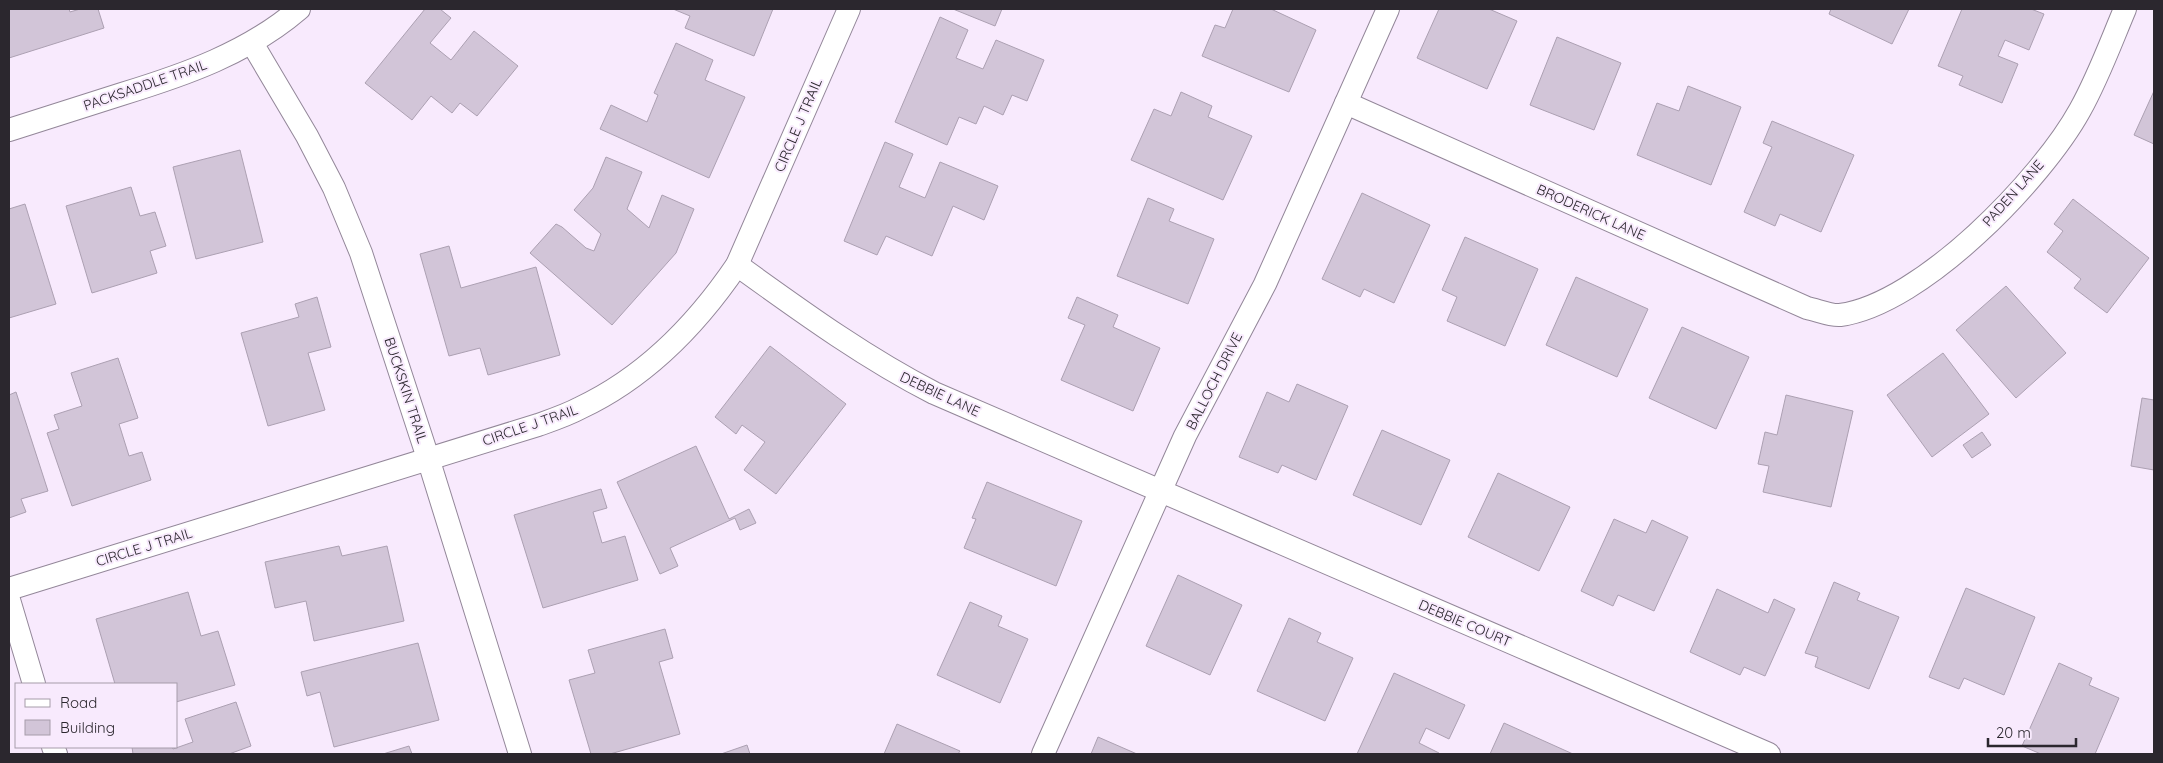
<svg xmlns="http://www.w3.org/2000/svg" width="2163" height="763" viewBox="0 0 2163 763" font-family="Quicksand,sans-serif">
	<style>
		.building { fill: #d2c5d8; stroke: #aca0b2 }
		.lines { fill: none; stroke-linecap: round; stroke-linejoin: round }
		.minor-casing { stroke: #938799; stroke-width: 24 }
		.minor { stroke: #fff; stroke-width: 22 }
		.labels { text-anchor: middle; stroke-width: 4; stroke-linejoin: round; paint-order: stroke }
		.street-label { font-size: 14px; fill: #2b272e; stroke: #f8eafd }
	</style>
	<rect width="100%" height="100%" fill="#f8eafd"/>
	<g class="building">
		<path d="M 9,9 L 69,9 L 70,12 L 80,9 L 98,9 L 104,28 L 9,58 Z"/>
		<path d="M 425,9 L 440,9 L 451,18 L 430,43 L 451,60 L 474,31 L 518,66 L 477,116 L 460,103 L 452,113 L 431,96 L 412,120 L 365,83 Z"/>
		<path d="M 673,9 L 773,9 L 754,56 L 685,28 L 690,16 Z"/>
		<path d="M 953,9 L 1002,9 L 995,26 Z"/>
		<path d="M 1233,9 L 1271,9 L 1316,30 L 1289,92 L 1202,56 L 1215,25 L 1225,28 Z"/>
		<path d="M 1439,9 L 1489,9 L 1517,21 L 1487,89 L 1417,58 Z"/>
		<path d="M 1831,9 L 1909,9 L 1892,44 L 1829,14 Z"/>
		<path d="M 1962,9 L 2031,9 L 2044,14 L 2029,50 L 2005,40 L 1998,56 L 2018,64 L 2002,103 L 1959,85 L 1963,76 L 1938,66 Z"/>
		<path d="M 940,17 L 968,30 L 956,58 L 983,69 L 996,40 L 1044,60 L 1027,101 L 1012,95 L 1003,115 L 984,106 L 976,124 L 959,117 L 947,145 L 895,122 Z"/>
		<path d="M 1557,37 L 1621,63 L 1594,130 L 1530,105 Z"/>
		<path d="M 676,43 L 713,60 L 705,80 L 745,97 L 709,178 L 600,129 L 611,105 L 647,122 L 658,95 L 654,93 Z"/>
		<path d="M 1688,86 L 1741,107 L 1711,185 L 1637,155 L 1657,103 L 1679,111 Z"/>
		<path d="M 2154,91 L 2154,144 L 2134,135 Z"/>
		<path d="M 1181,92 L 1212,106 L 1208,117 L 1252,136 L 1223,200 L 1131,160 L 1154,109 L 1171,116 Z"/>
		<path d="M 1772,121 L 1854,155 L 1821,232 L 1780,214 L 1775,226 L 1744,212 L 1772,147 L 1763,143 Z"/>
		<path d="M 885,142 L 913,154 L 899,187 L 925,198 L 940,162 L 998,186 L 984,220 L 953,206 L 932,256 L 886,236 L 877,255 L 844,241 Z"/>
		<path d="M 240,150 L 263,242 L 196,259 L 173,167 Z"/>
		<path d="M 606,157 L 642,172 L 627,209 L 649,228 L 662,195 L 694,209 L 676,253 L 612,325 L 530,253 L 556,224 L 562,227 L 586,248 L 594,251 L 601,234 L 574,210 L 593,188 Z"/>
		<path d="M 131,187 L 140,216 L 155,212 L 166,246 L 150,251 L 157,273 L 92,293 L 66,206 Z"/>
		<path d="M 1362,193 L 1430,225 L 1394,303 L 1364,289 L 1360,297 L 1322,279 Z"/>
		<path d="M 1148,198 L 1174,209 L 1169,221 L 1214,239 L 1188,304 L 1117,276 Z"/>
		<path d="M 2073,199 L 2149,258 L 2107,313 L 2074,288 L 2081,279 L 2047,252 L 2063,231 L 2054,224 Z"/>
		<path d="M 25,204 L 56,304 L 9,318 L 9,209 Z"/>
		<path d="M 1465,237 L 1538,269 L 1505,346 L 1447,321 L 1457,297 L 1442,290 Z"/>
		<path d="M 449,246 L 461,288 L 536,267 L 560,355 L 488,375 L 480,348 L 449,356 L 420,254 Z"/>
		<path d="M 1576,277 L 1648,309 L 1617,377 L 1546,345 Z"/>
		<path d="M 2006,286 L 2066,353 L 2016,398 L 1956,330 Z"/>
		<path d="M 317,297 L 331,347 L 308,353 L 325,410 L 268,426 L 241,333 L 299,317 L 295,304 Z"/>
		<path d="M 1077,297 L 1118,315 L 1113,327 L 1160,348 L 1133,411 L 1061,380 L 1085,325 L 1068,318 Z"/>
		<path d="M 1682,327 L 1749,357 L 1716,429 L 1649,398 Z"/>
		<path d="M 770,346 L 846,404 L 776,494 L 744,470 L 765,442 L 742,425 L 736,434 L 715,417 Z"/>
		<path d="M 1943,353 L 1989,414 L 1932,457 L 1887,395 Z"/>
		<path d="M 118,358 L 138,418 L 119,424 L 129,456 L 142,452 L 151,480 L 72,506 L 47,433 L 59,429 L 54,415 L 82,406 L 71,373 Z"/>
		<path d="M 1297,384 L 1348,406 L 1316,480 L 1282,465 L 1278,473 L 1239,457 L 1267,392 L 1289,402 Z"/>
		<path d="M 16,392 L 48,491 L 21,499 L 26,512 L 9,518 L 9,395 Z"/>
		<path d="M 1786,395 L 1853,411 L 1831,507 L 1763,492 L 1769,466 L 1758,464 L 1765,432 L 1777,435 Z"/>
		<path d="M 2142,398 L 2154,400 L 2154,470 L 2131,466 Z"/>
		<path d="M 1382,430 L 1450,460 L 1421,525 L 1353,495 Z"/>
		<path d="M 1982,432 L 1991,445 L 1972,458 L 1963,445 Z"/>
		<path d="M 696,446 L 729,519 L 749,509 L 756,523 L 740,530 L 735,518 L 670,548 L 678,566 L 660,574 L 617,482 Z"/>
		<path d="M 1498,473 L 1570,507 L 1539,571 L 1468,537 Z"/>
		<path d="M 987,482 L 1082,521 L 1056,586 L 964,548 L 976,519 L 972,518 Z"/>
		<path d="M 601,489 L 607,508 L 593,512 L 602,543 L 625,536 L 638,580 L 543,608 L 514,515 Z"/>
		<path d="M 1614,519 L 1646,533 L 1652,520 L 1688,537 L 1654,611 L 1618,595 L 1613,606 L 1581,591 Z"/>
		<path d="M 339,546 L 342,556 L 387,546 L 404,621 L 314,641 L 306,601 L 275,608 L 265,562 Z"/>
		<path d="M 1178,575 L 1242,605 L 1210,675 L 1146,646 Z"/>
		<path d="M 1834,582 L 1860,593 L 1857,600 L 1899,617 L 1869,689 L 1815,667 L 1818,657 L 1805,653 Z"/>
		<path d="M 1966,588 L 2035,617 L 2004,695 L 1964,678 L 1959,689 L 1929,677 Z"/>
		<path d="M 1717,589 L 1768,613 L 1774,599 L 1795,609 L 1765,676 L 1744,667 L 1740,675 L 1690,652 Z"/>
		<path d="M 188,592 L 201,636 L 218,631 L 235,685 L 176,702 L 176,684 L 115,684 L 96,619 Z"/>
		<path d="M 970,602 L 1002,616 L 998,626 L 1028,639 L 1000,703 L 937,675 Z"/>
		<path d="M 1289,618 L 1321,633 L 1317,642 L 1353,658 L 1325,721 L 1257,691 Z"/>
		<path d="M 665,629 L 673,658 L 659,662 L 680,734 L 610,754 L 591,754 L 569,680 L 595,673 L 588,650 Z"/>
		<path d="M 418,643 L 439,720 L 334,747 L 320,692 L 307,696 L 301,672 Z"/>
		<path d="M 2059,663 L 2092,678 L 2089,685 L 2119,698 L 2095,754 L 2041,754 L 2022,746 Z"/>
		<path d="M 1394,673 L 1465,705 L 1449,739 L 1426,728 L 1419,743 L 1439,753 L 1439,754 L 1357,754 Z"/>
		<path d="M 236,702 L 251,746 L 229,754 L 133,754 L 132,747 L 172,747 L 173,749 L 193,742 L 185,719 Z"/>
		<path d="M 1504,723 L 1573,754 L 1490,754 Z"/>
		<path d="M 897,724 L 960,751 L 958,754 L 884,754 Z"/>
		<path d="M 1098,737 L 1137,754 L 1091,754 Z"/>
		<path d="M 747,745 L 750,754 L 721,754 Z"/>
		<path d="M 409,746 L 412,754 L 383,754 Z"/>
	</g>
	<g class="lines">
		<g class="minor-casing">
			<g id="minor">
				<path d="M 252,43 L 307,136 L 334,188 L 361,253 L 428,458 L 520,754"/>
				<path d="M 1346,103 L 1807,308 C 1817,310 1831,316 1840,315 C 1922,304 2042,179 2080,110 C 2098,78 2111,42 2125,9"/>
				<path d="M 9,130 C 46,118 84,106 122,94 C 184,75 248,53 299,9"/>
				<path d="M 737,265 C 801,311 864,357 934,393 L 1769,754"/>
				<path d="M 9,589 L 538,425 C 552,420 567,415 580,408 C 646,377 697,324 737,265 L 849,9"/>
				<path d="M 9,600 L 34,684"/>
				<path d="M 53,747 L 56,754"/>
				<path d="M 1043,754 L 1185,436 L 1265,284 L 1388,9"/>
			</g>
		</g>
		<use href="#minor" class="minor"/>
	</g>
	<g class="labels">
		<g class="street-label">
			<text transform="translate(145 85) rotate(-19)" y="5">PACKSADDLE TRAIL</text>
			<text transform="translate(798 125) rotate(-67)" y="5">CIRCLE J TRAIL</text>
			<text transform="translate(2013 193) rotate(-48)" y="5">PADEN LANE</text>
			<text transform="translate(1591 212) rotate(24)" y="5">BRODERICK LANE</text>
			<text transform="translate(1214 381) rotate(-63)" y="5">BALLOCH DRIVE</text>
			<text transform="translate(406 390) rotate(72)" y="5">BUCKSKIN TRAIL</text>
			<text transform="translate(940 394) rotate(25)" y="5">DEBBIE LANE</text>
			<text transform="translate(530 425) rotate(-19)" y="5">CIRCLE J TRAIL</text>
			<text transform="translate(144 547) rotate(-17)" y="5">CIRCLE J TRAIL</text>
			<text transform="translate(1465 623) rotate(23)" y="5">DEBBIE COURT</text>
		</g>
	</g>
	<rect width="2163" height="763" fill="none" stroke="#2b272e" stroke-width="20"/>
	<rect x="15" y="683" width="162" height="65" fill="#f8eafd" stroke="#a69caa"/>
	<rect x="25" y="699" width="25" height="8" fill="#ffffff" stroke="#a69caa"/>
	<text x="60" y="708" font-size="15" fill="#2b272e">Road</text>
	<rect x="25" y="720" width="25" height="15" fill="#d2c5d8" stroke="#a69caa"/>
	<text x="60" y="733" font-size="15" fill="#2b272e">Building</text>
	<path d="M1988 738v8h88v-8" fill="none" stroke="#2b272e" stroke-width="2.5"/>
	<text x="1996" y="738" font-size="15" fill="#2b272e" stroke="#f8eafd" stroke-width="4" paint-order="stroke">20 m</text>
</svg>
